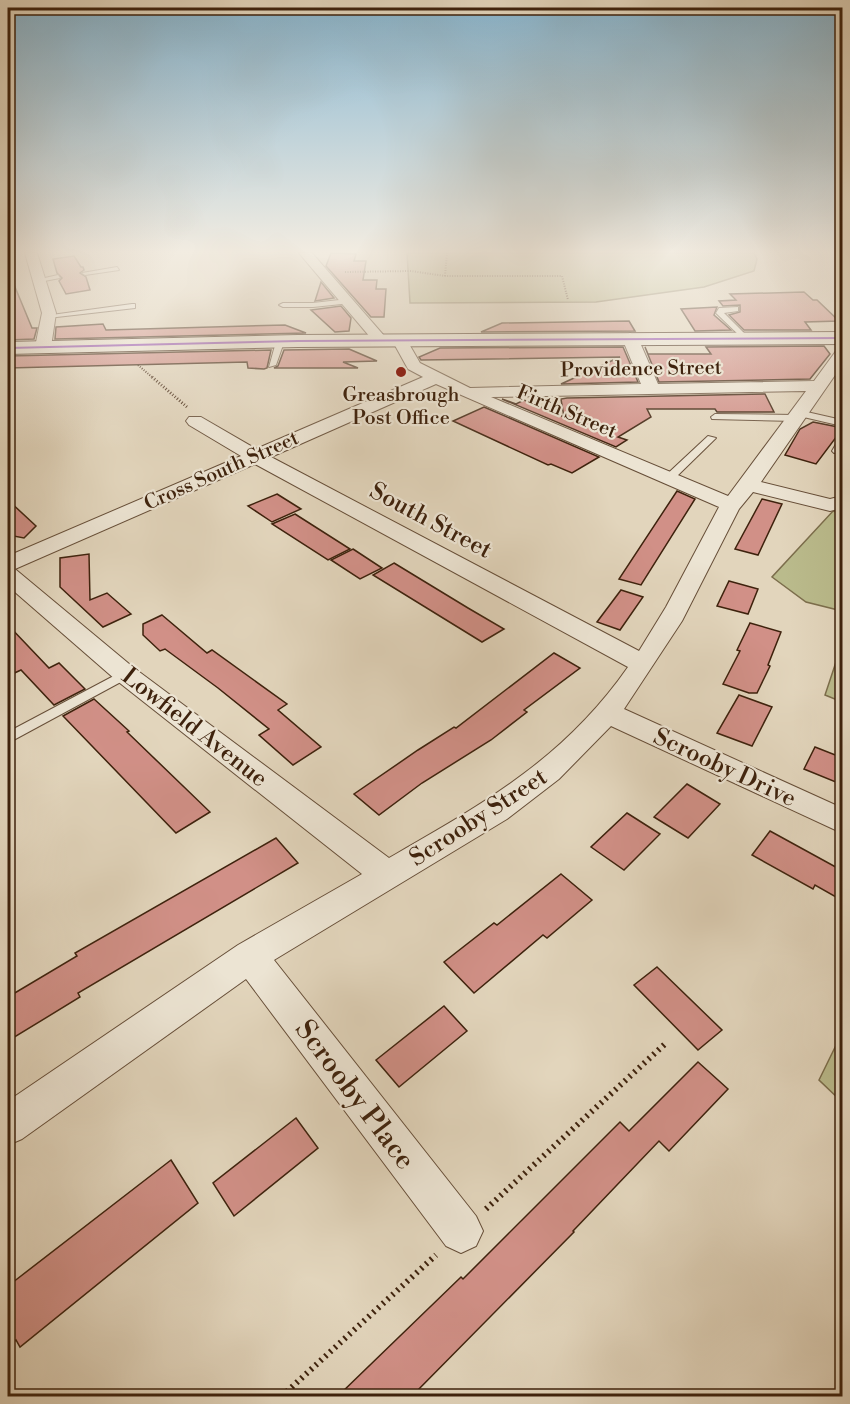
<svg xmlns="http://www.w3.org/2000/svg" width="850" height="1404" viewBox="0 0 850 1404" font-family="'Libre Bodoni',serif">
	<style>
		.green { fill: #babb8c; stroke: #7c6e4c; stroke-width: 1.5 }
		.building { fill: #d19087; stroke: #3e220d; stroke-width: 1.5 }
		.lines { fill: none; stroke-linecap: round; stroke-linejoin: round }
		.lane-casing { stroke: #674f39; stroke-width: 2 }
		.street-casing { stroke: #674f39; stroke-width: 2 }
		.secondary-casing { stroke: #3e220d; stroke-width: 2 }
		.path-far2 { stroke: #3e220d; stroke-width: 2; stroke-dasharray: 1 1.5; stroke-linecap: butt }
		.path-far1 { stroke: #3e220d; stroke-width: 3; stroke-dasharray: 1 2; stroke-linecap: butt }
		.path { stroke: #3e220d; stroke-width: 6; stroke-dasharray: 2 4.5; stroke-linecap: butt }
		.lane { fill: #ece4d3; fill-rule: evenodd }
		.street { fill: #ece4d3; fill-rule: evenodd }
		.secondary { fill: #ece4d3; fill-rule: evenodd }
		.bus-1-casing { stroke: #ece4d3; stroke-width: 4.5 }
		.bus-1 { stroke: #8e44ad; stroke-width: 2 }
		.poi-dot { fill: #8f2418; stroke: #ece4d3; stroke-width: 2 }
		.labels { text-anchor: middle; stroke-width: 4.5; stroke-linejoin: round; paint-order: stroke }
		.far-street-label { font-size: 20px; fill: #3e220d; stroke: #ece4d3 }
		.far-poi-label { font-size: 20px; fill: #3e220d; stroke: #ece4d3 }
		.street-label { font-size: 24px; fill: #3e220d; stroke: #ece4d3 }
		.near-street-label { font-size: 28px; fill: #3e220d; stroke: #ece4d3 }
	</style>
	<rect width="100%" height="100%" fill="#e2d5bc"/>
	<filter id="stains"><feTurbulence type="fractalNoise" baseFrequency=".00333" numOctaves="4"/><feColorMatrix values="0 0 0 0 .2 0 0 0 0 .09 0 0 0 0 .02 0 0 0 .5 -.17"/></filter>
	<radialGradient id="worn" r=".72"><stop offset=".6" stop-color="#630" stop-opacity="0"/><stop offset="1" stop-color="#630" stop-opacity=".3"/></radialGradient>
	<g class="green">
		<path d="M 407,253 L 754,253 L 757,259 L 754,271 L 704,287 L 596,302 L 410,303 Z"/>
		<path d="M 833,511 L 842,514 L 842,611 L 806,602 L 772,577 Z"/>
		<path d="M 842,644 L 842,702 L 825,695 Z"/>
		<path d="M 842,1033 L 842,1102 L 819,1080 Z"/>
	</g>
	<g class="building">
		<path d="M 331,253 L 356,254 L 354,261 L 366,261 L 363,280 L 377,280 L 376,289 L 386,289 L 384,317 L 371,317 L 326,266 Z"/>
		<path d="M 74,256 L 81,267 L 83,267 L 84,270 L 80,273 L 86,277 L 90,290 L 66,294 L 59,281 L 62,278 L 57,273 L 53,259 Z"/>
		<path d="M 8,270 L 32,328 L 37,328 L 34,339 L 8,340 Z"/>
		<path d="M 321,282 L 334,298 L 315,301 Z"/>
		<path d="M 804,292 L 813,300 L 817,300 L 839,321 L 805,322 L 811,330 L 744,330 L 729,315 L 740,312 L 740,305 L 723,306 L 719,301 L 736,300 L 730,294 Z"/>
		<path d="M 341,306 L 351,318 L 349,331 L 335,332 L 311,310 Z"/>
		<path d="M 717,307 L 714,315 L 731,330 L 695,331 L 681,309 Z"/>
		<path d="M 629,321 L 635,331 L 481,332 L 502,323 Z"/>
		<path d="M 103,324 L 106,330 L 285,325 L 306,333 L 55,339 L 56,327 Z"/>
		<path d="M 824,346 L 830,354 L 810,379 L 659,382 L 645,347 L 648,354 L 711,354 L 706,347 Z"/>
		<path d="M 623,347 L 638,382 L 561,384 L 620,357 L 421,360 L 419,357 L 440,348 Z"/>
		<path d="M 349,349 L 377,361 L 343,362 L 358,368 L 274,368 L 278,366 L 284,350 Z"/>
		<path d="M 271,350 L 267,368 L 264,369 L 248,368 L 247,362 L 8,368 L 8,356 Z"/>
		<path d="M 765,394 L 774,412 L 717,412 L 715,409 L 647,409 L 651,417 L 618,437 L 627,440 L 616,447 L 502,399 L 516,404 L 524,400 L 564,417 L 561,399 L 567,398 Z"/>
		<path d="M 484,407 L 599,457 L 572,473 L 551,464 L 548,465 L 453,421 Z"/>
		<path d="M 813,422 L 843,428 L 816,464 L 785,455 L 800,429 Z"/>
		<path d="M 677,491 L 695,499 L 641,585 L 619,579 Z"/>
		<path d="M 277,494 L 301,509 L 272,522 L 248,506 Z"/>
		<path d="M 762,499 L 782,504 L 758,555 L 735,549 Z"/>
		<path d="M 8,500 L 36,526 L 24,538 L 8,535 Z"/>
		<path d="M 295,514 L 350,549 L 328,560 L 272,524 Z"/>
		<path d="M 353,549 L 382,568 L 360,579 L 331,560 Z"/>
		<path d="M 89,554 L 90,600 L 107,593 L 131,614 L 103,627 L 60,587 L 60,558 Z"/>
		<path d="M 394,563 L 468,608 L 504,629 L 482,642 L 373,575 Z"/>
		<path d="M 729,581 L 758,589 L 748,614 L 717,606 Z"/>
		<path d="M 621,590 L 643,597 L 620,630 L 597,622 Z"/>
		<path d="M 162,615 L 207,653 L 212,650 L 287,704 L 278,710 L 321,747 L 293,765 L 259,735 L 269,729 L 218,688 L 165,649 L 160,651 L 143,635 L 143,624 Z"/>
		<path d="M 750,623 L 781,632 L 768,665 L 770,666 L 757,693 L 749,693 L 723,684 L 740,651 L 737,650 Z"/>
		<path d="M 8,625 L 49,668 L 59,663 L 85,689 L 54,705 L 21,670 L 8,676 Z"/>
		<path d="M 554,653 L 580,668 L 524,710 L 527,712 L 491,740 L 422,783 L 379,815 L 354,794 L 418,750 L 454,727 L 456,728 Z"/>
		<path d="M 739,695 L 772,707 L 752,746 L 717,733 Z"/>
		<path d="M 94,699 L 129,731 L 127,732 L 210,812 L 176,833 L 63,716 Z"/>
		<path d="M 815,747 L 843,758 L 843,785 L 804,769 Z"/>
		<path d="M 687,784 L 720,804 L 688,838 L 654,817 Z"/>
		<path d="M 627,813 L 660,834 L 624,870 L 591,847 Z"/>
		<path d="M 770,831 L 843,871 L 843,901 L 815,885 L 813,889 L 752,855 Z"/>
		<path d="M 276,838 L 298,863 L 78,993 L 80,997 L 8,1041 L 8,997 L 77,956 L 75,953 Z"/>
		<path d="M 561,874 L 592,900 L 547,938 L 543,935 L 474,993 L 444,962 L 494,923 L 497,925 Z"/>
		<path d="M 657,967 L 722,1030 L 698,1050 L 634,985 Z"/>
		<path d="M 444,1006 L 467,1031 L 399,1087 L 376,1060 Z"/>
		<path d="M 698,1062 L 728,1089 L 669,1151 L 659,1141 L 573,1231 L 574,1232 L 412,1396 L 338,1396 L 461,1277 L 463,1279 L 620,1122 L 629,1131 Z"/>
		<path d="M 296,1118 L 318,1148 L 234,1216 L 213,1183 Z"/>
		<path d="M 171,1160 L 198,1203 L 20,1347 L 16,1340 L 8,1347 L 8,1286 Z"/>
	</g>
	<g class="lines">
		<g class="lane-casing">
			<g id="lane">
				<path d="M 117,267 L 119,270 L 85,275 L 82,273 Z"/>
				<path d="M 58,275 L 60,278 L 39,282 L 36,280 Z"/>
				<path d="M 348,299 L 351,299 L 351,303 L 313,307 L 283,307 L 279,305 L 283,303 L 313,303 Z"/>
				<path d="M 132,304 L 135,304 L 135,308 L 48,318 L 44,316 Z"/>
				<path d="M 738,307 L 738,311 L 724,313 L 746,335 L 746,339 L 743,339 L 716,313 L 719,308 Z"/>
				<path d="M 280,340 L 284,342 L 276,365 L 269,367 L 276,342 Z"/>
				<path d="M 798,410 L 842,420 L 842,426 L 795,415 L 795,411 Z"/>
				<path d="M 715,414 L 795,415 L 799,418 L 795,421 L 712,419 L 711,417 Z"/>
				<path d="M 708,436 L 716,438 L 672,481 L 664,481 L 664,477 Z"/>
				<path d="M 842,438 L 842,451 L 834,453 L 832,451 L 839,439 Z"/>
				<path d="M 125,670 L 130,671 L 132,674 L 130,677 L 8,743 L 8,732 Z"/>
			</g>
		</g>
		<g class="street-casing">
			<g id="street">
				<path d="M 25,253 L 37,253 L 56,313 L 51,347 L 43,352 L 35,347 L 42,313 Z"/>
				<path d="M 299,253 L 312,253 L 386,338 L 389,341 L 386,344 L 376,344 Z"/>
				<path d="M 630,333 L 638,338 L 658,384 L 814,381 L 836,351 L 842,349 L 842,365 L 761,482 L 830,499 L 842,496 L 842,508 L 830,511 L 753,492 L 739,509 L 682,621 L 624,709 L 842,808 L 842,833 L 611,726 L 559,779 L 507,819 L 274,960 L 476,1216 L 483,1231 L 476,1246 L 461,1253 L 446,1246 L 246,979 L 22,1139 L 8,1145 L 8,1101 L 238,945 L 362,874 L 116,680 L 8,586 L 8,556 L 241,456 L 189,425 L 186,421 L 189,417 L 201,417 L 256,449 L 423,377 L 408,369 L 392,340 L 395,337 L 405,337 L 420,363 L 470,388 L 641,384 L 622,338 ZM 436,384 L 719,507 L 666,607 L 639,651 L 271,457 ZM 806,391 L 728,496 L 491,397 ZM 255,464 L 628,667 C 564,759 483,804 389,858 L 134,668 L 15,569 Z"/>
			</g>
		</g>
		<g class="secondary-casing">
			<path id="secondary" d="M 842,332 L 842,344 L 298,347 L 8,354 L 8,342 L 298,335 Z"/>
		</g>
		<g class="path-far2">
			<path d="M 345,272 L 411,271 L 445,276 L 562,276 L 568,300"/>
			<path d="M 445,276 L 447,253"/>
			<path d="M 138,365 L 153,378"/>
		</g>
		<path class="path-far1" d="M 152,377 L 187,407"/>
		<g class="path">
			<path d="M 486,1209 L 666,1043"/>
			<path d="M 282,1396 L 436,1255"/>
		</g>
		<use href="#lane" class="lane"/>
		<use href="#street" class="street"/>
		<use href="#secondary" class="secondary"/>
		<g class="bus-1-casing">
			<path id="bus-1" d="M 8,348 L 298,341 L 842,338"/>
		</g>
		<use href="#bus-1" class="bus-1"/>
	</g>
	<linearGradient id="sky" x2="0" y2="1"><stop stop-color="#87b6d1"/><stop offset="0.56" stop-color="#f2ece1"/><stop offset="1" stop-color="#f2ece1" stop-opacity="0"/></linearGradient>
	<rect width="850" height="449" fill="url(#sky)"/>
	<circle class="poi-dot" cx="401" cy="372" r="6"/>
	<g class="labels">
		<g class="far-street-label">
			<text transform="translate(641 368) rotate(-1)" y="7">Providence Street</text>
			<text transform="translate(567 411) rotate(23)" y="7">Firth Street</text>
			<text transform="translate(221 470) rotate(-24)" y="7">Cross South Street</text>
		</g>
		<g class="far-poi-label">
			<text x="401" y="401">Greasbrough<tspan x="401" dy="23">Post Office</tspan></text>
		</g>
		<g class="street-label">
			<text transform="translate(431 520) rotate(28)" y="8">South Street</text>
			<text transform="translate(195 727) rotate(38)" y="8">Lowfield Avenue</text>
			<text transform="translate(725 767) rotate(25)" y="8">Scrooby Drive</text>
			<text transform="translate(478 817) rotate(-33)" y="8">Scrooby Street</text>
		</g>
		<g class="near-street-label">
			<text transform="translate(356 1094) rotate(53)" y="10">Scrooby Place</text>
		</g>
	</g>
	<rect width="850" height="1404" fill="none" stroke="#e2d5bc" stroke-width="30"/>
	<rect x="9" y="9" width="832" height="1386" fill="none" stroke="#3e220d" stroke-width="3"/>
	<rect x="15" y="15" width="820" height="1374" fill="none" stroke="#3e220d" stroke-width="1.5"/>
	<rect width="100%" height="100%" filter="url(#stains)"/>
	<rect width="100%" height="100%" fill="url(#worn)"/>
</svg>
